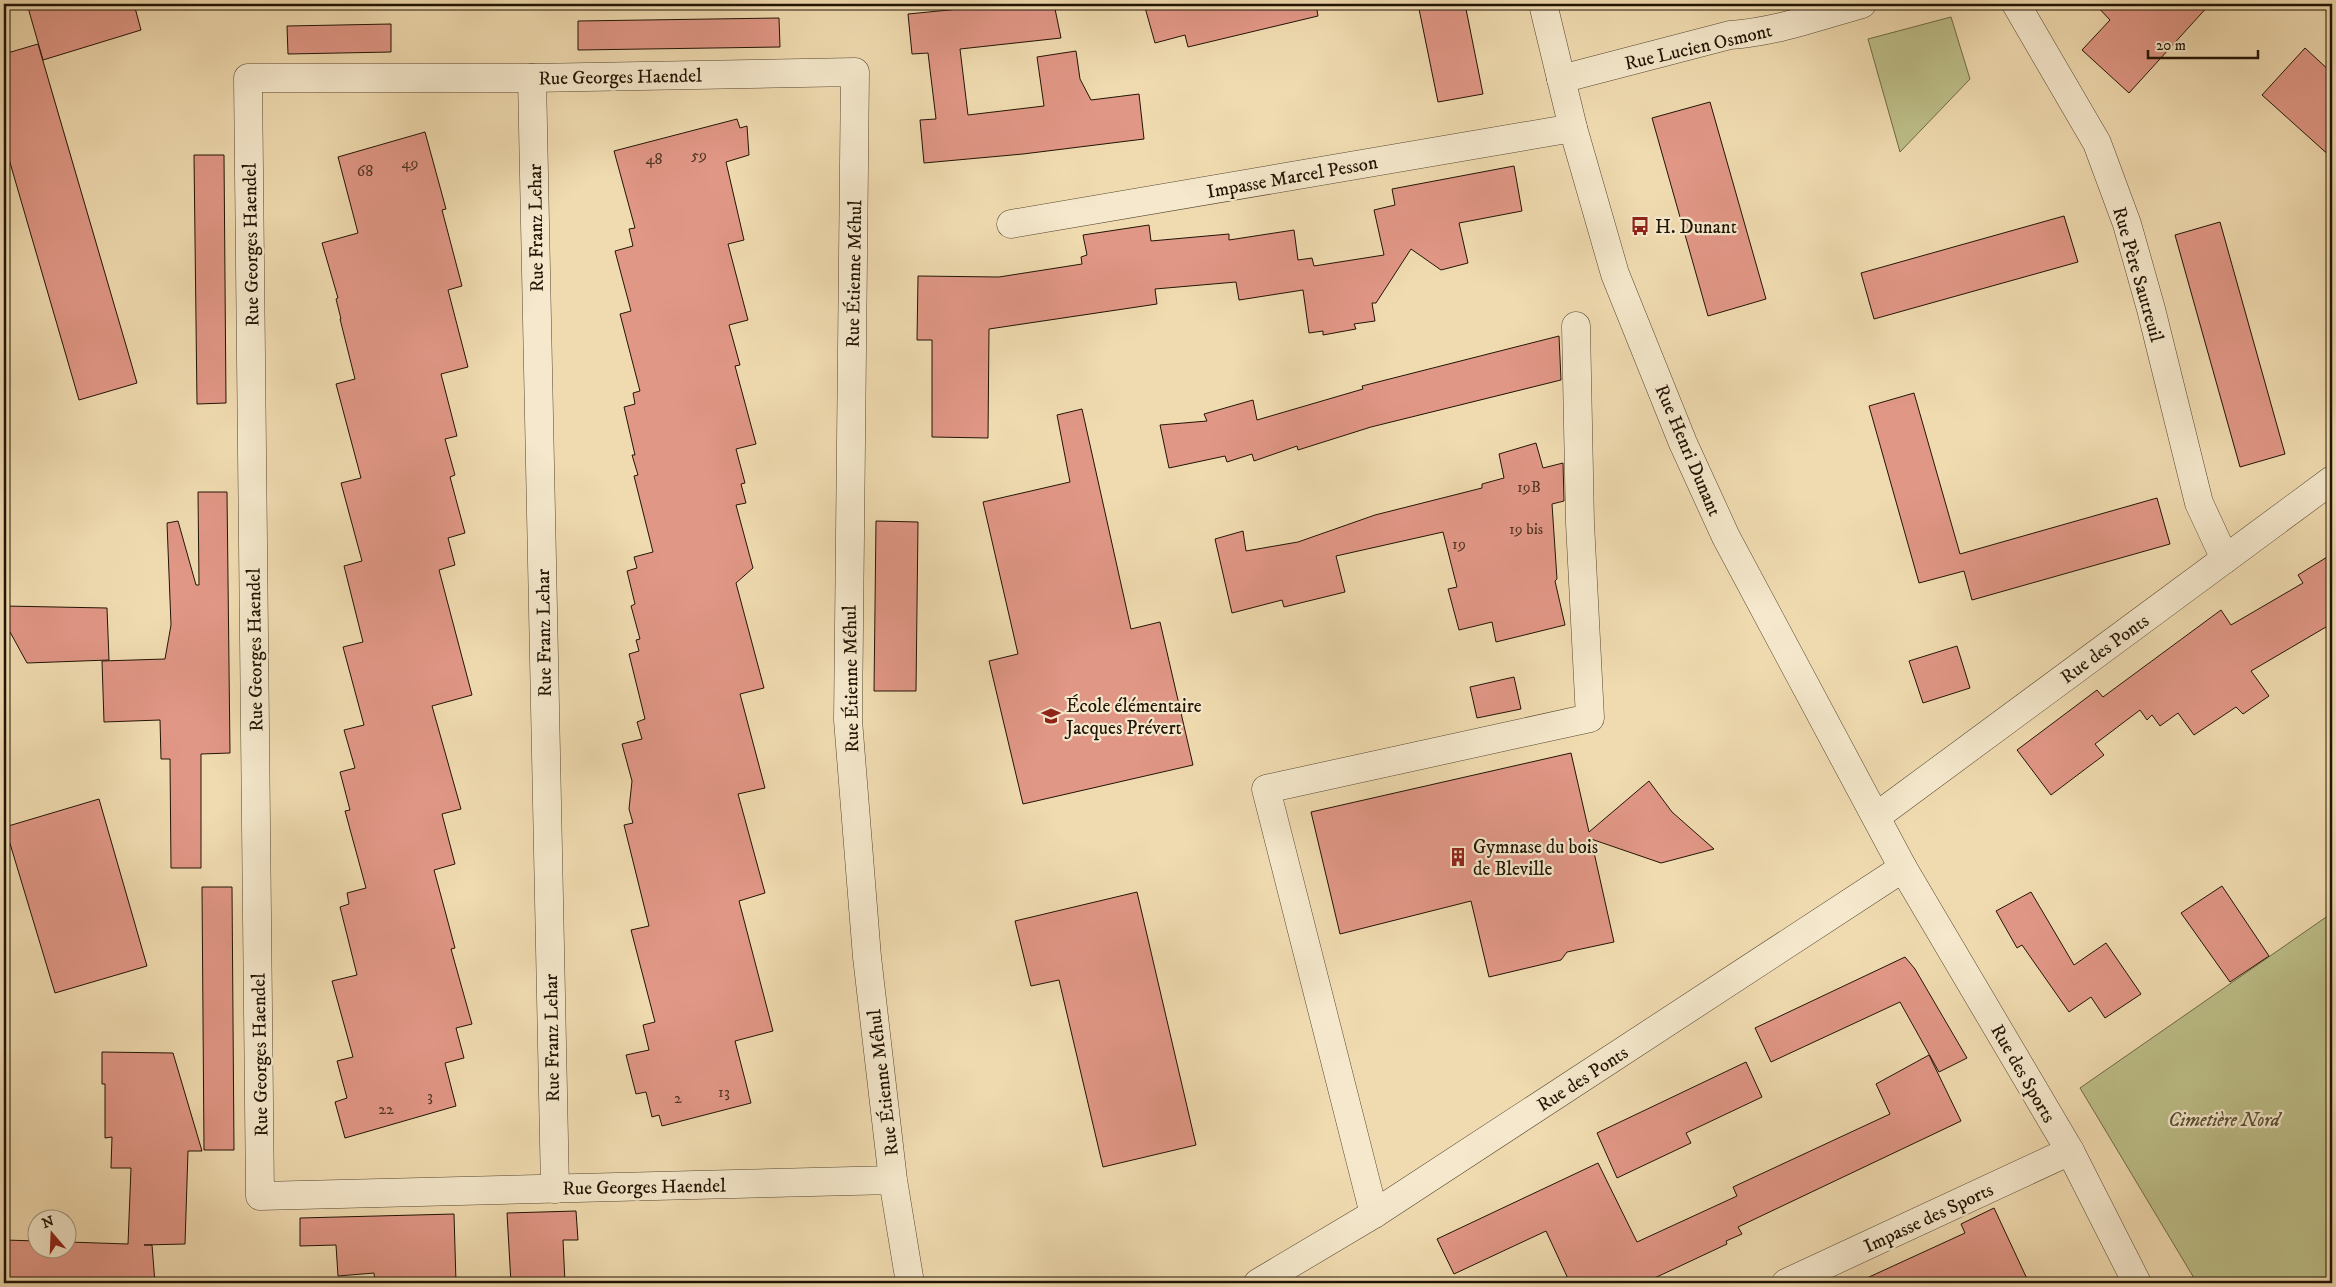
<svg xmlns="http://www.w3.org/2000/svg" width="2336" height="1287" viewBox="0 0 2336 1287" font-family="'IM FELL DW Pica',serif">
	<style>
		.green { fill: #bdbf89; stroke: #6f6a46 }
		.building { fill: #e19786; stroke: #211404 }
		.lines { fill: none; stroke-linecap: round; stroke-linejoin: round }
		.minor-casing { stroke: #55462f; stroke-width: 29 }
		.minor { stroke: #f5e8cc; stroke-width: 28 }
		.labels { text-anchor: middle; stroke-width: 4.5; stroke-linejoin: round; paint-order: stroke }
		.number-label { font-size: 16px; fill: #513524 }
		.street-label { font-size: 19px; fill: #211404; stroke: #f5e8cc }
		.poi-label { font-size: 19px; fill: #211404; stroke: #f5e8cc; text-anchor: start }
		.park-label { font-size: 19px; font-style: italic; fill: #585033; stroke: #f5e8cc }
	</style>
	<rect width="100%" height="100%" fill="#f0dbb0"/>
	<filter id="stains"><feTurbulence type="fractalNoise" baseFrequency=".004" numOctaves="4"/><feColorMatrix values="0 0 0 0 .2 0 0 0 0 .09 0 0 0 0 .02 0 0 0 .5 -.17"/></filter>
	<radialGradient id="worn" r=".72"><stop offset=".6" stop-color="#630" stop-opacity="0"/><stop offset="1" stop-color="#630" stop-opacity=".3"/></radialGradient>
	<g class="green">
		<path d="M 1951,17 L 1970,79 L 1900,152 L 1868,39 Z"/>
		<path d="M 2332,913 L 2332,1283 L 2197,1283 L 2080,1088 Z"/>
	</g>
	<g class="building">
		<path d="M 27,4 L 134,4 L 141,30 L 43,60 Z"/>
		<path d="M 979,4 L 1054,4 L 1061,38 L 960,49 L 968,115 L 1044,106 L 1037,57 L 1076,51 L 1080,79 L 1091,100 L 1139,94 L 1144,139 L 1023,154 L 924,163 L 920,120 L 936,119 L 928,53 L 912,54 L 908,14 L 980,7 Z"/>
		<path d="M 1144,4 L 1316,4 L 1318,16 L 1188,47 L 1185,35 L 1155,43 Z"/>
		<path d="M 1418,4 L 1465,4 L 1483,94 L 1438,102 Z"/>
		<path d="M 2095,4 L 2210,4 L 2129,93 L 2082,50 L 2110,20 Z"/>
		<path d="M 779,18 L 780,47 L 578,50 L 578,21 Z"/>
		<path d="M 391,24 L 391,52 L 288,54 L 287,26 Z"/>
		<path d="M 38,44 L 137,383 L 79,400 L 4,142 L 4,54 Z"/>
		<path d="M 2305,48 L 2332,73 L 2332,158 L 2262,95 Z"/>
		<path d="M 1710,102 L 1766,299 L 1708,316 L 1652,118 Z"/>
		<path d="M 737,119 L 740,128 L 747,126 L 749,155 L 726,162 L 744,240 L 728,244 L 748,320 L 729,325 L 740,365 L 735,366 L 756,444 L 736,449 L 745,483 L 741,484 L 746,503 L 736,505 L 753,568 L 736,583 L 764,688 L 740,694 L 765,788 L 738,794 L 765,893 L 739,901 L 773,1031 L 735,1041 L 751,1103 L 662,1126 L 659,1115 L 652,1117 L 646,1092 L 636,1094 L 626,1055 L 649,1050 L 643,1025 L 655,1022 L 631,930 L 649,926 L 624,825 L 633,823 L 629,809 L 632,781 L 622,744 L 642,739 L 637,722 L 645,719 L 629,654 L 639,651 L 636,640 L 640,639 L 631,606 L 635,604 L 627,571 L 637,568 L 634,557 L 653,552 L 634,476 L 638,475 L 632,455 L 635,455 L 624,407 L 635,404 L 633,393 L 640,391 L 620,314 L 631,311 L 615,251 L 633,246 L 629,229 L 635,228 L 614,151 Z"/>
		<path d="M 425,132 L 446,209 L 442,210 L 462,286 L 448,290 L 468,367 L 441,374 L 457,436 L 445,439 L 455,475 L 450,477 L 465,533 L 448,538 L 455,565 L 439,570 L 472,695 L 432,706 L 461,809 L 442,814 L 455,864 L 434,870 L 455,948 L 451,949 L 472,1024 L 456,1028 L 464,1058 L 445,1063 L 456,1106 L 345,1138 L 335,1102 L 347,1098 L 337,1061 L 353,1057 L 332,981 L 357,975 L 340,907 L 349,904 L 347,893 L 366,888 L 345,811 L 350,810 L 340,772 L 355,768 L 344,730 L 364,725 L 343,647 L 363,642 L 344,566 L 362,561 L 341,483 L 361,478 L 336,384 L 355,379 L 340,319 L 341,319 L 336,299 L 338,298 L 322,243 L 358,233 L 338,157 Z"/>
		<path d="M 194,155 L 224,155 L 226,403 L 197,404 Z"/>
		<path d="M 1514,166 L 1522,211 L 1459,223 L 1468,263 L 1441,270 L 1411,249 L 1376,303 L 1372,303 L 1375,321 L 1354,324 L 1356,329 L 1323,335 L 1323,331 L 1309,333 L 1303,290 L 1239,300 L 1236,282 L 1155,289 L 1157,304 L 989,329 L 988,438 L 932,437 L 932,340 L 917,340 L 918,276 L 999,277 L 1082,264 L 1081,257 L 1087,255 L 1083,235 L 1149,225 L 1151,241 L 1229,234 L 1229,240 L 1294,230 L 1298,260 L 1312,258 L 1314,266 L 1384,255 L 1374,210 L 1395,205 L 1392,189 Z"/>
		<path d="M 2064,216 L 2078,262 L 1874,319 L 1861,273 Z"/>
		<path d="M 2220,222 L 2285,454 L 2240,467 L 2175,235 Z"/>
		<path d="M 1559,336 L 1561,380 L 1371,427 L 1298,450 L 1297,446 L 1254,461 L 1252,454 L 1227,462 L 1225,456 L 1169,468 L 1160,425 L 1207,421 L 1204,414 L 1253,400 L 1257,420 L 1363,389 L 1362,386 Z"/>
		<path d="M 1914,393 L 1960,554 L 2157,498 L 2170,544 L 1972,600 L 1964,571 L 1919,583 L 1869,406 Z"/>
		<path d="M 1082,409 L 1131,629 L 1160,622 L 1193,765 L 1023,804 L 989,661 L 1018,654 L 983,502 L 1070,482 L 1057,415 Z"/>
		<path d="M 1536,443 L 1543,468 L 1563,463 L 1564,501 L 1552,504 L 1557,579 L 1555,581 L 1565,625 L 1496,642 L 1492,622 L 1459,630 L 1448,589 L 1457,587 L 1443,532 L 1336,556 L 1345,592 L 1284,607 L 1282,600 L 1232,613 L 1215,539 L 1243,531 L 1246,551 L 1298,542 L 1375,515 L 1482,488 L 1482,484 L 1504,478 L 1499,454 Z"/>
		<path d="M 198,492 L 227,492 L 230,753 L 201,754 L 201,868 L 171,868 L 170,759 L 161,759 L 160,720 L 104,722 L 102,661 L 165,659 L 171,625 L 167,523 L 178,521 L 196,585 L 199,585 Z"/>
		<path d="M 876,521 L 918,522 L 916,691 L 874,691 Z"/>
		<path d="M 2332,554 L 2332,638 L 2326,627 L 2251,671 L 2269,696 L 2243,714 L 2236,707 L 2194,735 L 2178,713 L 2160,726 L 2152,715 L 2147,720 L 2140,710 L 2095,744 L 2104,755 L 2051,795 L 2017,750 L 2097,690 L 2103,697 L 2221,610 L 2231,625 L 2303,583 L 2298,575 Z"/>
		<path d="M 4,606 L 107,608 L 109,660 L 27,663 L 4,621 Z"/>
		<path d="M 1957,646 L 1970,688 L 1923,703 L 1909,661 Z"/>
		<path d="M 1514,677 L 1521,709 L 1477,718 L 1470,687 Z"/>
		<path d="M 1571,753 L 1589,832 L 1649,781 L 1672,812 L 1714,849 L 1661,863 L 1591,839 L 1614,942 L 1567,952 L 1561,960 L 1489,977 L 1471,901 L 1340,934 L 1311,812 Z"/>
		<path d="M 99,799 L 147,966 L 55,993 L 5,827 Z"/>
		<path d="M 2222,886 L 2269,956 L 2230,982 L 2181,913 Z"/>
		<path d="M 202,887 L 232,887 L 234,1150 L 204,1150 Z"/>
		<path d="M 1137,892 L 1196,1145 L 1103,1167 L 1059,980 L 1031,986 L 1015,921 Z"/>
		<path d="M 2031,892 L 2074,965 L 2106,943 L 2141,994 L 2105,1018 L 2091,997 L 2069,1012 L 2022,945 L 2017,948 L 1996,911 Z"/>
		<path d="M 1905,957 L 1915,969 L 1967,1058 L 1939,1072 L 1900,1002 L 1771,1062 L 1755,1028 Z"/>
		<path d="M 102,1052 L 173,1053 L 202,1151 L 188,1151 L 185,1244 L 144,1245 L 152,1245 L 155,1283 L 4,1283 L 4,1240 L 38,1241 L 38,1250 L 68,1250 L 68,1242 L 128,1244 L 131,1168 L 111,1168 L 112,1137 L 105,1138 L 105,1084 L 102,1084 Z"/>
		<path d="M 1929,1055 L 1961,1121 L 1738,1227 L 1742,1234 L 1726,1241 L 1727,1244 L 1644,1283 L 1570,1283 L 1546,1231 L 1454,1274 L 1437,1239 L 1598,1163 L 1637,1242 L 1737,1196 L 1733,1187 L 1890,1114 L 1876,1084 Z"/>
		<path d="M 1746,1062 L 1762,1097 L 1686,1133 L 1691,1143 L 1617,1178 L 1597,1133 Z"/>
		<path d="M 1994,1208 L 2029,1283 L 1856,1283 L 1965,1233 L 1961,1224 Z"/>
		<path d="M 576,1211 L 578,1240 L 563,1240 L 565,1283 L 511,1283 L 507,1213 Z"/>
		<path d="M 454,1214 L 456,1283 L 375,1283 L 374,1273 L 338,1276 L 336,1245 L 300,1246 L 300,1218 Z"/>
	</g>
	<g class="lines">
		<g class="minor-casing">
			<g id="minor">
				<path d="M 1543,4 L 1573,128 L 1615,274 L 1683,443 L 1726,537 L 1903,868 L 2070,1151 L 2137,1283"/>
				<path d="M 2016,4 L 2097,143 L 2127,224 L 2151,309 L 2199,503 L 2225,559"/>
				<path d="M 532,78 L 555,1189"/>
				<path d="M 1561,79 L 1730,35 C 1776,32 1819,16 1862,4"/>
				<path d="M 1011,224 L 1573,128"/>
				<path d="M 1877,816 L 2332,480"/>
				<path d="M 893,1180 L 260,1196 L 248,78 L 532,78 L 855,72 L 848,720 L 867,957 L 893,1180 L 910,1283"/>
				<path d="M 1374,1214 L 1266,789 L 1590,718 L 1580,523 L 1576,326"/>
				<path d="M 1258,1283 L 1374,1214 L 1903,868"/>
				<path d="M 1786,1283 L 2070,1151"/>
			</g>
		</g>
		<use href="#minor" class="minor"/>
	</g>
	<defs>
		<g id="bus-bare" transform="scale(1.5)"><path d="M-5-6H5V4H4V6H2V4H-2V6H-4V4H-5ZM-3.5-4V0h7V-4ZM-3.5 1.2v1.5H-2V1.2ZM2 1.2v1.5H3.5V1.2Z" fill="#8f2418" stroke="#f5e8cc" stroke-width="2.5" paint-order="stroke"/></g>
		<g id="school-bare" transform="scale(1.5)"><path d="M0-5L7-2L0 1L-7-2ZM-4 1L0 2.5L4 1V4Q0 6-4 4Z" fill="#8f2418" stroke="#f5e8cc" stroke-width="2.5" paint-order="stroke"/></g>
		<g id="building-bare" transform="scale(1.5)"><path d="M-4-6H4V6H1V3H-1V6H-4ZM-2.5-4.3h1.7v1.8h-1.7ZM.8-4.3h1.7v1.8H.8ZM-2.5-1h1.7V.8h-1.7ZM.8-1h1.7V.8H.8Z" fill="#8f2418" stroke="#f5e8cc" stroke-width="2.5" paint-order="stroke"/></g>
	</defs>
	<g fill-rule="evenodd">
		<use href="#bus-bare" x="1640" y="226"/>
		<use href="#school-bare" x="1051" y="716"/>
		<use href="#building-bare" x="1458" y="857"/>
	</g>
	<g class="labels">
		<g class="number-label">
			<text x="699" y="160">59</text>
			<text x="654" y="164">48</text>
			<text x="410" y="168">49</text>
			<text x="365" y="176">68</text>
			<text x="1529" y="492">19B</text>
			<text x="1526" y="534">19 bis</text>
			<text x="1459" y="549">19</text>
			<text x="724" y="1097">13</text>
			<text x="430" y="1101">3</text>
			<text x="678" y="1103">2</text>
			<text x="386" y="1114">22</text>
		</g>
		<g class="street-label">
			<text transform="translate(1698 46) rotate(-13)" y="7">Rue Lucien Osmont</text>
			<text transform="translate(620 76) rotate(-1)" y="7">Rue Georges Haendel</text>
			<text transform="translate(1292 176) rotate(-10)" y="7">Impasse Marcel Pesson</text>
			<text transform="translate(535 228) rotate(-91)" y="7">Rue Franz Lehar</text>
			<text transform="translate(250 245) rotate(-91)" y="7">Rue Georges Haendel</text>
			<text transform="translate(853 274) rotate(-89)" y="7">Rue Étienne Méhul</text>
			<text transform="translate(2139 274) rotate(74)" y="7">Rue Père Sautreuil</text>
			<text transform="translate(1689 450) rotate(67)" y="7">Rue Henri Dunant</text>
			<text transform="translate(543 633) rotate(-91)" y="7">Rue Franz Lehar</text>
			<text transform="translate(2104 648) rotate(-36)" y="7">Rue des Ponts</text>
			<text transform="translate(254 650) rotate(-91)" y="7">Rue Georges Haendel</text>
			<text transform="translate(850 679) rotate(-91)" y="7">Rue Étienne Méhul</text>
			<text transform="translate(551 1038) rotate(-91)" y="7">Rue Franz Lehar</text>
			<text transform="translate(259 1055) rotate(-91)" y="7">Rue Georges Haendel</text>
			<text transform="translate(2024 1073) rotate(60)" y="7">Rue des Sports</text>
			<text transform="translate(1582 1078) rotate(-33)" y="7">Rue des Ponts</text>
			<text transform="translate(882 1083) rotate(-97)" y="7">Rue Étienne Méhul</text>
			<text transform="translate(644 1186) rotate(-1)" y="7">Rue Georges Haendel</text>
			<text transform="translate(1928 1217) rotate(-25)" y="7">Impasse des Sports</text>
		</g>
		<g class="poi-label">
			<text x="1655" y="233">H. Dunant</text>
			<text x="1066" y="712">École élémentaire<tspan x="1066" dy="22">Jacques Prévert</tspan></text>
			<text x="1473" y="853">Gymnase du bois<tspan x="1473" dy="22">de Bleville</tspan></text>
		</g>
		<g class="park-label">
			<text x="2224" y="1126">Cimetière Nord</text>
		</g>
	</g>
	<rect width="2336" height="1287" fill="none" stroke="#f0dbb0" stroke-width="20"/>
	<rect x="5" y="5" width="2326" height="1277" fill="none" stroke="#211404" stroke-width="2.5"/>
	<rect x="10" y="10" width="2316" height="1267" fill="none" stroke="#211404"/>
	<g transform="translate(52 1234) rotate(341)"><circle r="24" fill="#f5e8cc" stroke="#a0937c"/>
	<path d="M0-4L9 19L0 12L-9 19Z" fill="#8f2418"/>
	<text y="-8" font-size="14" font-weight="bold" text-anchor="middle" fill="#211404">N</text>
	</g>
	<path d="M2148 50v8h110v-8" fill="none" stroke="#211404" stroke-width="2.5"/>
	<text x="2156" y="50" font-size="15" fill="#211404" stroke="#f5e8cc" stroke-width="4" paint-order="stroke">20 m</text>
	<rect width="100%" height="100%" filter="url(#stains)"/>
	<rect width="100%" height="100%" fill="url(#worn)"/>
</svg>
